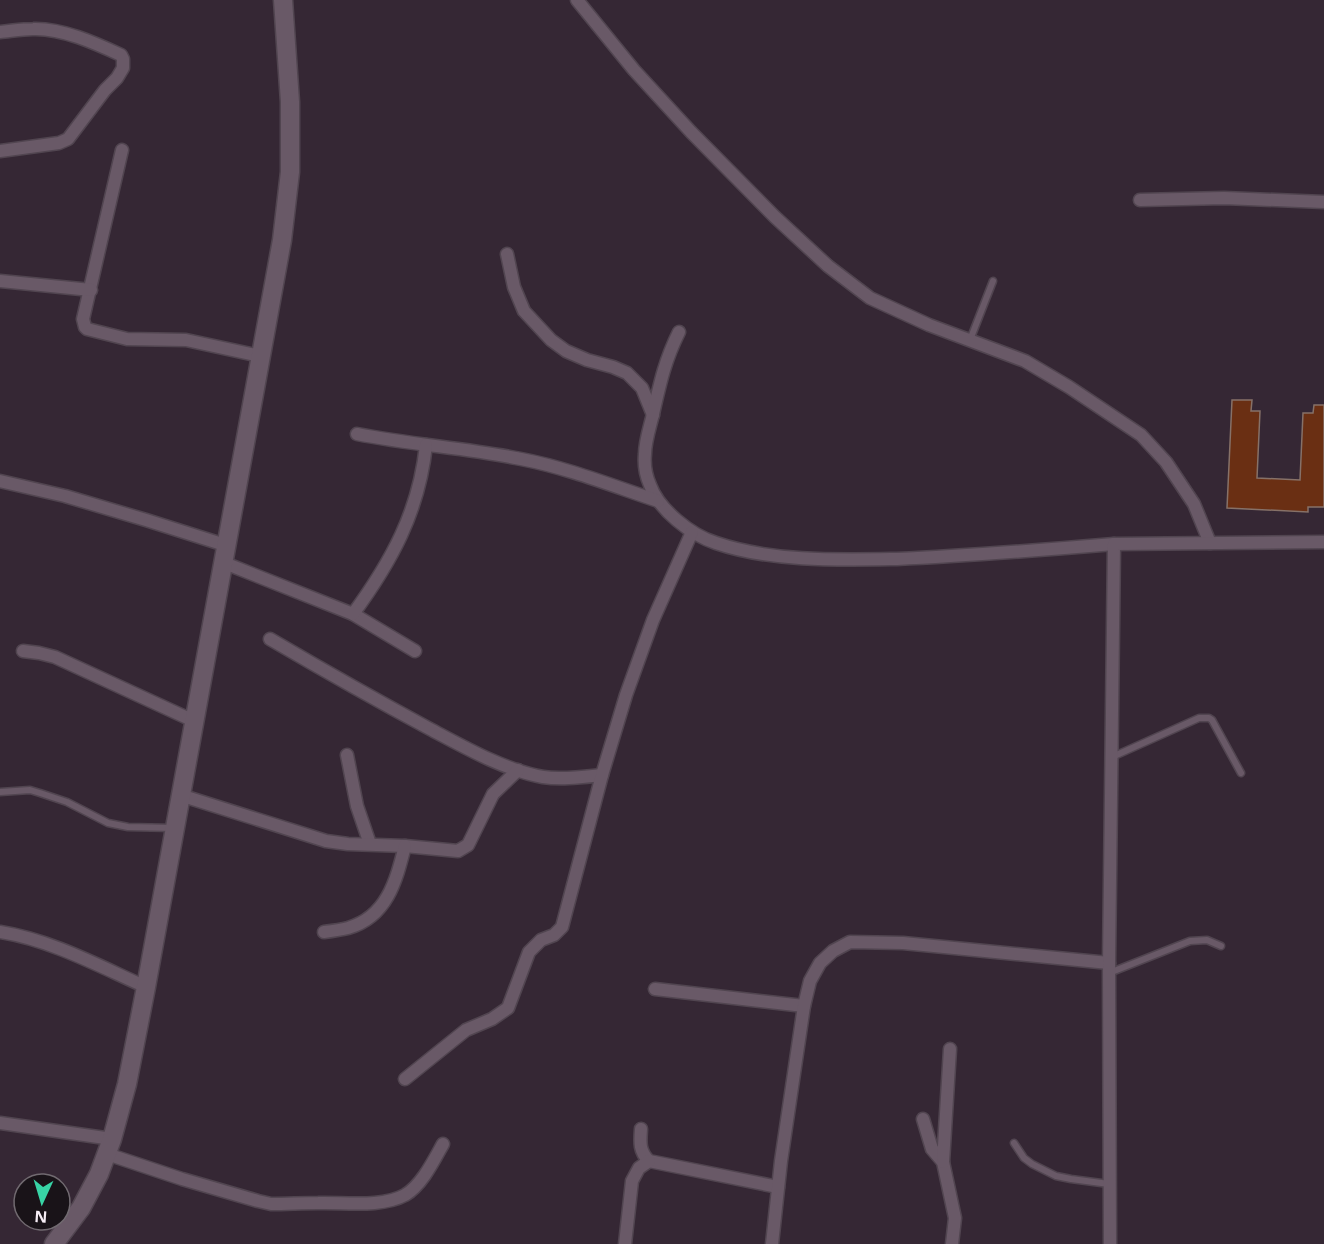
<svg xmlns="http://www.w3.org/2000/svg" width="1324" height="1244" viewBox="0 0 1324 1244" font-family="'Noto Sans',sans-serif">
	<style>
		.building { fill: #6a2f13; stroke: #867168; stroke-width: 1.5 }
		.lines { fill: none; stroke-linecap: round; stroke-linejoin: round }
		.lane-casing { stroke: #514550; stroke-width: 9 }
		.street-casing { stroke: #514550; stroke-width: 15 }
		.secondary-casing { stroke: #514550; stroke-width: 21 }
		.lane { stroke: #695967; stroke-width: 6 }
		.street { stroke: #695967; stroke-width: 12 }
		.secondary { stroke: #695967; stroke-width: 18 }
	</style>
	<rect width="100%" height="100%" fill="#352734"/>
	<path class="building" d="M 1232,400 L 1252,400 L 1251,411 L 1260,411 L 1257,478 L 1300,480 L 1303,413 L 1313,413 L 1314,405 L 1324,405 L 1324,507 L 1308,507 L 1308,512 L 1227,508 Z"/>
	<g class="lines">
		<g class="lane-casing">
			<g id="lane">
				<path d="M 970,340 L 993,281"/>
				<path d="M 1112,757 L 1199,718 L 1209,718 L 1212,720 L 1241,773"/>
				<path d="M 0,792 L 30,790 L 40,793 L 67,802 L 108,823 L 128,827 L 174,828"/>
				<path d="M 1109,973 L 1190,941 L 1207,940 L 1221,946"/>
				<path d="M 1014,1143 L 1024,1158 L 1032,1164 L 1056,1176 L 1071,1179 L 1109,1184"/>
			</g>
		</g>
		<g class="street-casing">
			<g id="street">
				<path d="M 577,0 L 634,70 L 691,132 L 775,217 L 828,266 L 870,298 L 929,325 L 1025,361 L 1069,387 L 1141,435 L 1166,462 L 1194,504 L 1210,543"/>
				<path d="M 0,32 C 11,31 22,29 33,29 C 62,28 95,43 121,55 L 123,59 L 123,68 L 117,78 L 105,90 L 68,139 L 59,143 L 0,151"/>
				<path d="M 122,150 L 83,319 L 85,327 L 87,329 L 127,339 L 186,340 L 260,356"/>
				<path d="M 1140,200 L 1224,198 L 1324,202"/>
				<path d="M 507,254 L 514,287 L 524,311 L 551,340 L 566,351 L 587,360 L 613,367 L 627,373 L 642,388 L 653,415"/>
				<path d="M 0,281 L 91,290"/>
				<path d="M 679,332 C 665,360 660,383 653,414 C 650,427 645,441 645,454 C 644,464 646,476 650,485 C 659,510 691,535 716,543 C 772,562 839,560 897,559 C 969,556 1042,550 1114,544"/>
				<path d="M 357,434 C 412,445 467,448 521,459 C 568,468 613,486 658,501"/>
				<path d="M 0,481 L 65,496 L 146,520 L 225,545"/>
				<path d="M 222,562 L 353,614 L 415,651"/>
				<path d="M 353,614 C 391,562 419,512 426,445"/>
				<path d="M 270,639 C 323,670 376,700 430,729 C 464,747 504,770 543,777 C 562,780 583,777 602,775"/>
				<path d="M 23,651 L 39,653 L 55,657 L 194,721"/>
				<path d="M 347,755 L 357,806 L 370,844"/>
				<path d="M 180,795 L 326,841 L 348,844 L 405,846 L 458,851 L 468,845 L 493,794 L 518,770"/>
				<path d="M 0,932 C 51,940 99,966 146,987"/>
				<path d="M 324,932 C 332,931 340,930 348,928 C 387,917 396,881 405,846"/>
				<path d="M 655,989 L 804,1006"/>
				<path d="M 405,1079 L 466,1030 L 492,1019 L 508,1008 L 529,952 L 541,940 L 554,935 L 562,927 L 602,775 L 626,695 L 653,620 L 692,532"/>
				<path d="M 923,1119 L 932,1149 L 943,1162 L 955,1218 L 952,1244"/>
				<path d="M 0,1123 L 112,1139"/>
				<path d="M 641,1129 C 640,1142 639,1151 649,1161 L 778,1187"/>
				<path d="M 107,1154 L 182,1179 L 258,1201 L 271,1204 C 287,1204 302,1203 318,1203 C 344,1202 381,1208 405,1195 C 422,1185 434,1160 443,1144"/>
				<path d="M 943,1162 L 950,1049"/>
				<path d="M 625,1244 L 632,1181 L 639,1168 L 649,1161"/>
				<path d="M 772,1244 L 781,1161 L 804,1006 L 810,981 L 820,963 L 833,951 L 850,942 L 903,943 L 1109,963"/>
				<path d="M 1110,1244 L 1109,963 L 1114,544 L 1324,542"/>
			</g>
		</g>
		<g class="secondary-casing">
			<path id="secondary" d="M 54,1244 L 81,1208 L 99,1174 L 112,1139 L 127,1084 L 146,987 L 282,240 L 290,172 L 290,102 L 283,0"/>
		</g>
		<use href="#lane" class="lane"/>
		<use href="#street" class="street"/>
		<use href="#secondary" class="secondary"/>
	</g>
	<g transform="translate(42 1202) rotate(184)"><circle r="28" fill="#191318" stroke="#716a70" stroke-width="1.5"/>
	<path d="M0-4.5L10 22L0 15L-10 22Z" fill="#38d4a6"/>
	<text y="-9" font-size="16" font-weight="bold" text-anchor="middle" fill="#f6edf5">N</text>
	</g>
</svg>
